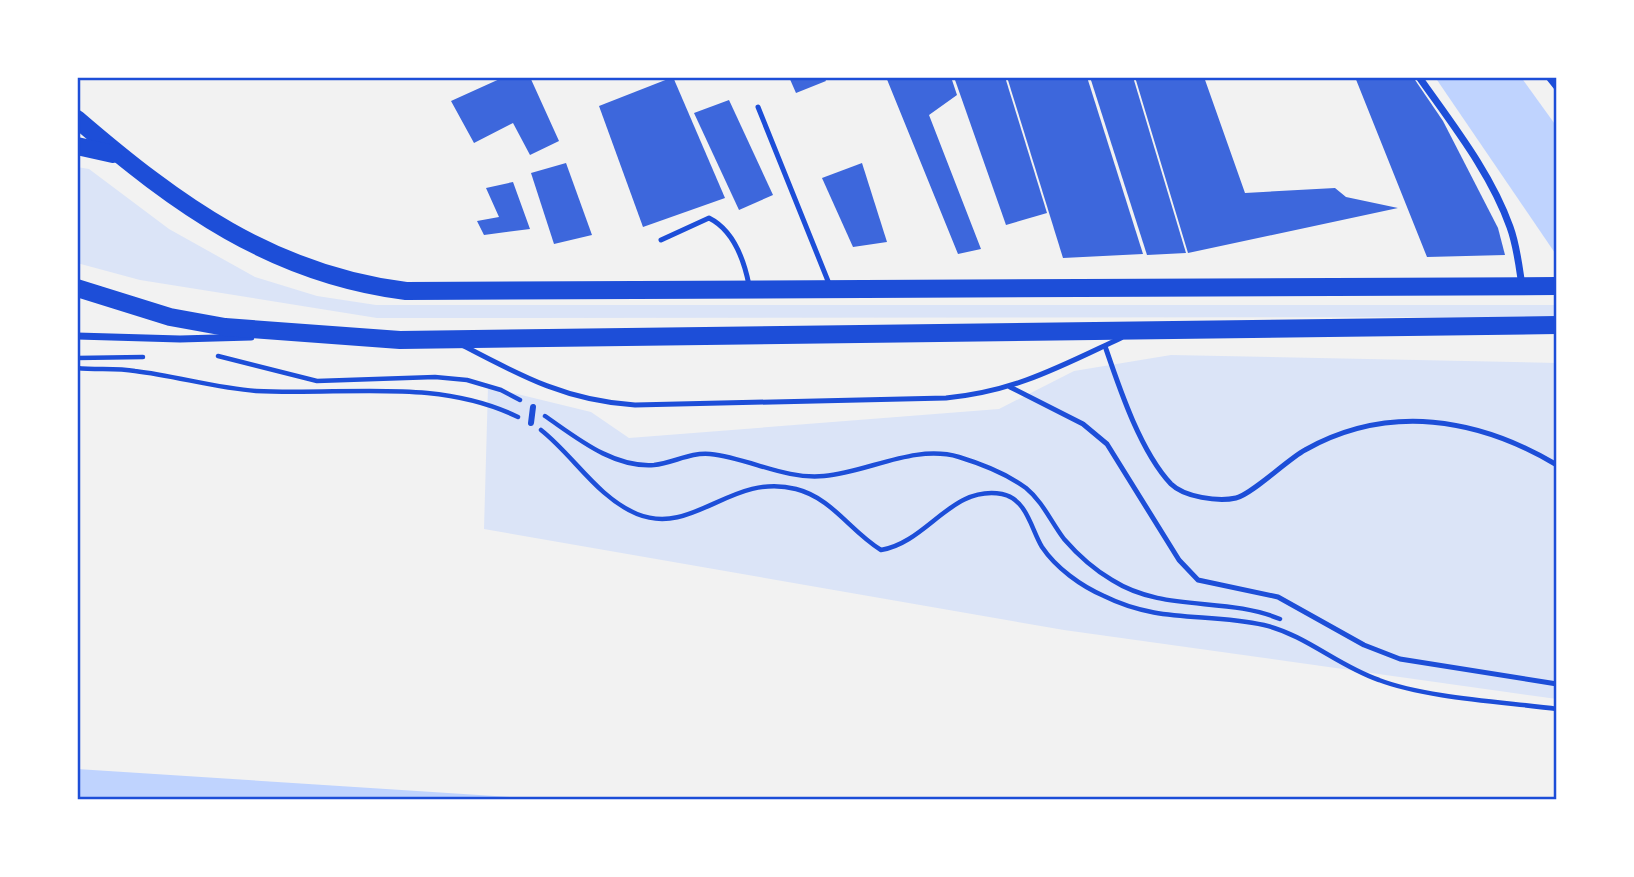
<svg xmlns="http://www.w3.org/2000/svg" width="1634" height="877" viewBox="0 0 1634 877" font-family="Bitter,serif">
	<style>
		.green { fill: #dbe4f7 }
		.water { fill: #bfd3fe }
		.building { fill: #3d67dc }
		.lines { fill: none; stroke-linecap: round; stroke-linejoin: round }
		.path { stroke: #1d4ed8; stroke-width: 4.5 }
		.service { stroke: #1d4ed8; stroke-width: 5 }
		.pedestrian { stroke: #1d4ed8; stroke-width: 6 }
		.minor { stroke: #1d4ed8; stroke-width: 7 }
		.primary { stroke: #1d4ed8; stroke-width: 18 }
		.neatline { fill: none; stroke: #1d4ed8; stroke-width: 2.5 }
	</style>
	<rect width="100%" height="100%" fill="#f2f2f2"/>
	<g class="green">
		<path d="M 77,167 L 89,169 L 169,229 L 255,277 L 317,296 L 376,305 L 1557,305 L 1557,317 L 377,318 L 140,280 L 77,263 Z"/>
		<path d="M 1171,355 L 1557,363 L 1557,699 L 1064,630 L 484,529 L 488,387 L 591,412 L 629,438 L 999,409 L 1074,371 Z"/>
	</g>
	<g class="water">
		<path d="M 1435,77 L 1521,77 L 1557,127 L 1557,256 Z"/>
		<path d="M 77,769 L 555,800 L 77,800 Z"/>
	</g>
	<g class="building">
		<path d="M 504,77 L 530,77 L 559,141 L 530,155 L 513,123 L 474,143 L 451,101 Z"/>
		<path d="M 673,77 L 725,198 L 643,227 L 599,106 Z"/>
		<path d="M 789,77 L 824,77 L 826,81 L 796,93 Z"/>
		<path d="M 886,77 L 951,77 L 957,95 L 929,115 L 981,249 L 958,254 Z"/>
		<path d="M 954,77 L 1005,77 L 1047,213 L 1006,225 Z"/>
		<path d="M 1007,77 L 1087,77 L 1143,254 L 1063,258 Z"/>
		<path d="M 1090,77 L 1133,77 L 1186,253 L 1147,255 Z"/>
		<path d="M 1135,77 L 1204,77 L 1245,193 L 1335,188 L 1346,197 L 1398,208 L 1188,253 Z"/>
		<path d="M 1355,77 L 1413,77 L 1443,121 L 1498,228 L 1505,255 L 1427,257 Z"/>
		<path d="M 729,100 L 773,195 L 739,210 L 694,113 Z"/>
		<path d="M 566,163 L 592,235 L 554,244 L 531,173 Z"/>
		<path d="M 862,163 L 887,242 L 853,247 L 822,178 Z"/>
		<path d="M 513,182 L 530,229 L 484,235 L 477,221 L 499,217 L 486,188 Z"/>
	</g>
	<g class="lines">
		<g class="path">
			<path d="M 218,356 L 317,381 L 435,377 L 467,380 L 501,390 L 520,400"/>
			<path d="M 77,358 L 143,357"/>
			<path d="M 77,368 C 96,370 116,368 135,371 C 176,376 216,388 256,391 C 344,396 436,377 518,417"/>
			<path d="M 545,416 C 577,438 613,468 654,465 C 673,463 691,452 710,454 C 749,458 785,480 824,476 C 869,472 914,444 959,457 C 982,464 1007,474 1026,488 C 1043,502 1051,522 1064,539 C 1077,554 1095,570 1112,580 C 1164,613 1225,596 1280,619"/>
			<path d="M 541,430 C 574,456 597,497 637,514 C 694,537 731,472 796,489 C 832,498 850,531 881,550 C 928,542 951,485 1002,494 C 1027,499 1031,529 1042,547 C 1056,568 1081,586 1104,596 C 1160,624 1207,612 1264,625 C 1306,635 1338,666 1379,680 C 1426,698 1505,702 1557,709"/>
		</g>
		<g class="service">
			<path d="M 758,107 L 830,286"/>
			<path d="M 661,240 L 709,218 C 733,230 744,260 749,285"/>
			<path d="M 462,345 C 521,376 567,401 635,405 L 946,398 C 1016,391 1059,367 1121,338"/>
			<path d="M 1105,346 C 1119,387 1140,451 1171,484 C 1184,497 1218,502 1236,498 C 1251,495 1288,459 1305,450 C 1389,403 1478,418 1557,465"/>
			<path d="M 1010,387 L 1083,424 L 1107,444 L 1179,560 L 1198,580 L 1278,597 L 1364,645 L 1400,659 L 1557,684"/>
		</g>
		<path class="pedestrian" d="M 531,423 L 533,407"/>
		<g class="minor">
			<path d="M 1419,77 C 1452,124 1491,173 1510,227 C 1517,246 1519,266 1522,286"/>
			<path d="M 1549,77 L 1557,87"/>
			<path d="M 77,336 L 180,339 L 251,337"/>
		</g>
		<g class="primary">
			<path d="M 77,119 C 177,205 272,274 406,291 L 1557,286"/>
			<path d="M 77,146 L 113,154"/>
			<path d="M 77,288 L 170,317 L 225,327 L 400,340 L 1557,325"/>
		</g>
	</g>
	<rect width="1634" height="877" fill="none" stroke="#ffffff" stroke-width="158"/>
	<rect x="79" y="79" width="1476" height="719" class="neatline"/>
</svg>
